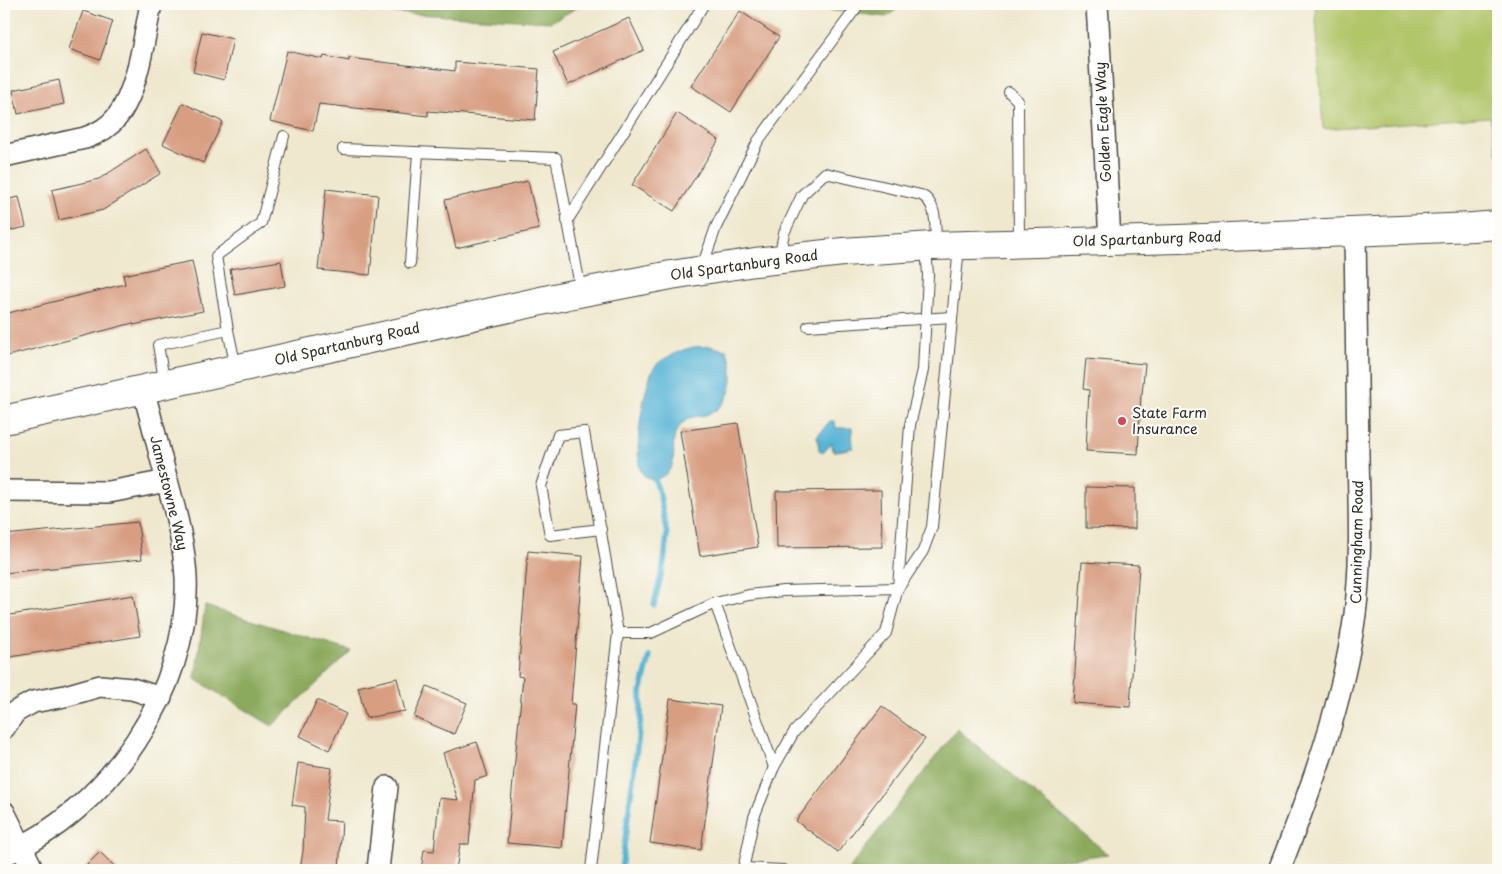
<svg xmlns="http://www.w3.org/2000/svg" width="1502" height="874" viewBox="0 0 1502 874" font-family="'Playpen Sans',sans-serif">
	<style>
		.green { fill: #b1c569; stroke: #6e784a }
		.forest { fill: #8caa5d; stroke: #5c6a44 }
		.water { fill: #57b4d5; stroke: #417080 }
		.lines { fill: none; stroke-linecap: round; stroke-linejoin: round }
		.stream { stroke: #57b4d5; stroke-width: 5.5 }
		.building { fill: #d89e82 }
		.service-casing { stroke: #484743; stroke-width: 12 }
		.minor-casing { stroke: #484743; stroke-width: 24 }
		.secondary-casing { stroke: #484743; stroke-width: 30 }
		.service { stroke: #fff; stroke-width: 10 }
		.minor { stroke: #fff; stroke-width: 21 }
		.secondary { stroke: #fff; stroke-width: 28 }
		.poi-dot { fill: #d1495b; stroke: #fdfcf7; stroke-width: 2 }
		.labels { text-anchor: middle; stroke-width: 4; stroke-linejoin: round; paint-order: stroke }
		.street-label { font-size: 14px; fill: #2b2b2b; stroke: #fdfcf7 }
		.poi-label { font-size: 14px; fill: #2b2b2b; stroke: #fdfcf7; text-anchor: start }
	</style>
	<rect width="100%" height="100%" fill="#fdfcf7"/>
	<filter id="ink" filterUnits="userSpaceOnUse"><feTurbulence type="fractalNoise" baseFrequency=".02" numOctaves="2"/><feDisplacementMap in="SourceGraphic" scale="10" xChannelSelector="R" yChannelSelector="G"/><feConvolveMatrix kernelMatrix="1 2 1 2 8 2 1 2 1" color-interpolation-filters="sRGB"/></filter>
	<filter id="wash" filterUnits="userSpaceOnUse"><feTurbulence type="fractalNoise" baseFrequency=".0096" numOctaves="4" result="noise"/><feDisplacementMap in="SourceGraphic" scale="20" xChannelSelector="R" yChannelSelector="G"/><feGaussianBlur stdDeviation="1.12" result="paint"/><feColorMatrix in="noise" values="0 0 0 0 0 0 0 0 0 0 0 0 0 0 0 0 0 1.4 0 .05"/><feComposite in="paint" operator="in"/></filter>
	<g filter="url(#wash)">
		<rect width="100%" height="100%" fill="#efe8ce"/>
		<path class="green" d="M 1315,4 L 1498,4 L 1498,155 L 1490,117 L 1323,129 Z"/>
		<g class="forest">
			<path d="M 292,4 L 584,4 L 551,22 L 294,7 Z"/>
			<path d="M 794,4 L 905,4 L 886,17 L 793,6 Z"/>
			<path d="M 205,606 L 351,651 L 272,726 L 195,679 Z"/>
			<path d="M 957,729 L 1108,854 L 999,868 L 993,870 L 848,870 Z"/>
		</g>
		<g class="water">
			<path d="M 709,346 L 726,350 C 737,368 734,403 711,413 C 694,420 692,411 678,429 C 666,446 686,468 655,480 C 650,479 644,477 642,473 C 632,458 644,383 654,368 C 659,359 683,349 694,347 C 699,346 704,347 709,346 Z"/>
			<path d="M 830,421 L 835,421 L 836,428 L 852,428 L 853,448 L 833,452 L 832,443 L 823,453 L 819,450 L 817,436 Z"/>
		</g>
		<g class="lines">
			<g class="stream">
				<path d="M 654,605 L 664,562 L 667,535 L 660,496 L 655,480 L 655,473"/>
				<path d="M 621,870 L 641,717 L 641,692 L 650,656"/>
			</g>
		</g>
		<g id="blocks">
			<g class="building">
				<path d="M 83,11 L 113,21 L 100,60 L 69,49 Z"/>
				<path d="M 740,11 L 779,37 L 731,112 L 691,86 Z"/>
				<path d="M 629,18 L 644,50 L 568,85 L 553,52 Z"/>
				<path d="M 202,32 L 233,39 L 224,80 L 193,72 Z"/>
				<path d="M 287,51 L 323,59 L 324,56 L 349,61 L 349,58 L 455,71 L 455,62 L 539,69 L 535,120 L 428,111 L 428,116 L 319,104 L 313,131 L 270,121 Z"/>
				<path d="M 59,80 L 64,104 L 18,114 L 13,90 Z"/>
				<path d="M 183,103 L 223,122 L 203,163 L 163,144 Z"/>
				<path d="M 677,113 L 719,140 L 674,211 L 632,185 Z"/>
				<path d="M 146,149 L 161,173 L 103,210 L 59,220 L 52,190 L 99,179 Z"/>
				<path d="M 528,181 L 539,229 L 456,248 L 445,200 Z"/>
				<path d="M 326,189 L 378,195 L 370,275 L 318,270 Z"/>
				<path d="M 19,197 L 26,227 L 4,232 L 4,200 Z"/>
				<path d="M 192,261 L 203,311 L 133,325 L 133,323 L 4,357 L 4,314 L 125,284 L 123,275 Z"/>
				<path d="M 281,261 L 285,286 L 235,295 L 230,269 Z"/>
				<path d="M 1086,359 L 1145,364 L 1142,394 L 1141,394 L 1138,454 L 1086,451 L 1089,390 L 1083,389 Z"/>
				<path d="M 738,423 L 758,547 L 700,556 L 680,431 Z"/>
				<path d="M 1086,487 L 1135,488 L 1135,529 L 1086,528 Z"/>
				<path d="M 881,490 L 882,547 L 777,548 L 776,491 Z"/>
				<path d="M 138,522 L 142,559 L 4,573 L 4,535 Z"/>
				<path d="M 528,551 L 583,556 L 571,704 L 575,704 L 562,848 L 507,843 L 523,677 L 518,676 Z"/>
				<path d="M 1082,562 L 1139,565 L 1130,707 L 1073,703 Z"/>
				<path d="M 133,595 L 140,636 L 4,658 L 4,616 Z"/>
				<path d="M 397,678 L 405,711 L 366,718 L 358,687 Z"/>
				<path d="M 427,686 L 467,703 L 454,734 L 414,717 Z"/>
				<path d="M 670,699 L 721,706 L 701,850 L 650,843 Z"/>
				<path d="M 317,700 L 346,714 L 329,750 L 300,736 Z"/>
				<path d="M 882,706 L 925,739 L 838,852 L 796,821 Z"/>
				<path d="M 477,742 L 488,776 L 475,780 L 469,844 L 460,844 L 456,870 L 421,870 L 424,850 L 434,851 L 439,798 L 458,800 L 443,753 Z"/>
				<path d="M 298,763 L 332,768 L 325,820 L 342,821 L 339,870 L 300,870 L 303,851 L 305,807 L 292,805 Z"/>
				<path d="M 100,852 L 118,870 L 82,870 Z"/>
			</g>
		</g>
	</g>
	<g filter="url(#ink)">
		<use href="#blocks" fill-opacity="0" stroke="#484743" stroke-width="1"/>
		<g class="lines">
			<g class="service-casing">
				<g id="service">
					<path d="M 1009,92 L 1018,101 L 1019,242"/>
					<path d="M 343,149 L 556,158 L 581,291"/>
					<path d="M 567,221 L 704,4"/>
					<path d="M 779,258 L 784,233 L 802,195 L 825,173 L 921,195 C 938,203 935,227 936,245"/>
					<path d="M 410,263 L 418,153"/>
					<path d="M 702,267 L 716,227 L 758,141 L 859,4"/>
					<path d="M 808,326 L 952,317"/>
					<path d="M 236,368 L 228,330 L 216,256 L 261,223 L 284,136"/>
					<path d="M 165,385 L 158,345 L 228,330"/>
					<path d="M 601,529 L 550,535 L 541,486 L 558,435 L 584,432 L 618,633"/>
					<path d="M 899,587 L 923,551 L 932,527 L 959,247"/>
					<path d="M 774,767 L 715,603 L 749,595 L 783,591 L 898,588"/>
					<path d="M 742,868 L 783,870"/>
					<path d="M 591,870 L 618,633 L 651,633 L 715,603"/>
					<path d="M 743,870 L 754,817 L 774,767 L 794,732 L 886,633 L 898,588 L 910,425 L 923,370 L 928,275 L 926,247"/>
				</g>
			</g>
			<g class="minor-casing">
				<g id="minor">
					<path d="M 1097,4 L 1110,241"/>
					<path d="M 4,156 L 85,138 C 97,134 109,127 117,117 C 138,91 144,37 151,4"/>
					<path d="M 4,491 L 109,492 L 167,481"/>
					<path d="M 4,728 L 15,712 L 33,702 L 65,696 L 100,686 L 132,689 L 161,698"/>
					<path d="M 4,812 L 33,870"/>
					<path d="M 4,855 C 107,811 191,690 186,577 C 184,542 175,510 166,477 C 158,447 151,418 143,389"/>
					<path d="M 378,870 L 387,787"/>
					<path d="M 1279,870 C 1312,787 1343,703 1355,614 C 1362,561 1359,508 1358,455 C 1357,381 1356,307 1355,232"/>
				</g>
			</g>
			<g class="secondary-casing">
				<path id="secondary" d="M 4,420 L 568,295 L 671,275 L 755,262 L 843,252 L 932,246 L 1179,239 L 1473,227 L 1498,225"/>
			</g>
			<use href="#service" class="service"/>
			<use href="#minor" class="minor"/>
			<use href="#secondary" class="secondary"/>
		</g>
	</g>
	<circle class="poi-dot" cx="1122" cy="421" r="5"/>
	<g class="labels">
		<g class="street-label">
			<text transform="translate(1103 122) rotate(-93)" y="5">Golden Eagle Way</text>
			<text transform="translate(1147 239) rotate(-2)" y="5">Old Spartanburg Road</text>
			<text transform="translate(744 265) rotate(-8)" y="5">Old Spartanburg Road</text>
			<text transform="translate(347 344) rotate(-13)" y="5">Old Spartanburg Road</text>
			<text transform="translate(169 493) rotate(76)" y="5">Jamestowne Way</text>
			<text transform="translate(1357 542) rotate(-89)" y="5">Cunningham Road</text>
		</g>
		<g class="poi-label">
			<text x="1132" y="418">State Farm<tspan x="1132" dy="16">Insurance</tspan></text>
		</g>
	</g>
	<rect width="1502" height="874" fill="none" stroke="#fdfcf7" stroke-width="20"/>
</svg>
